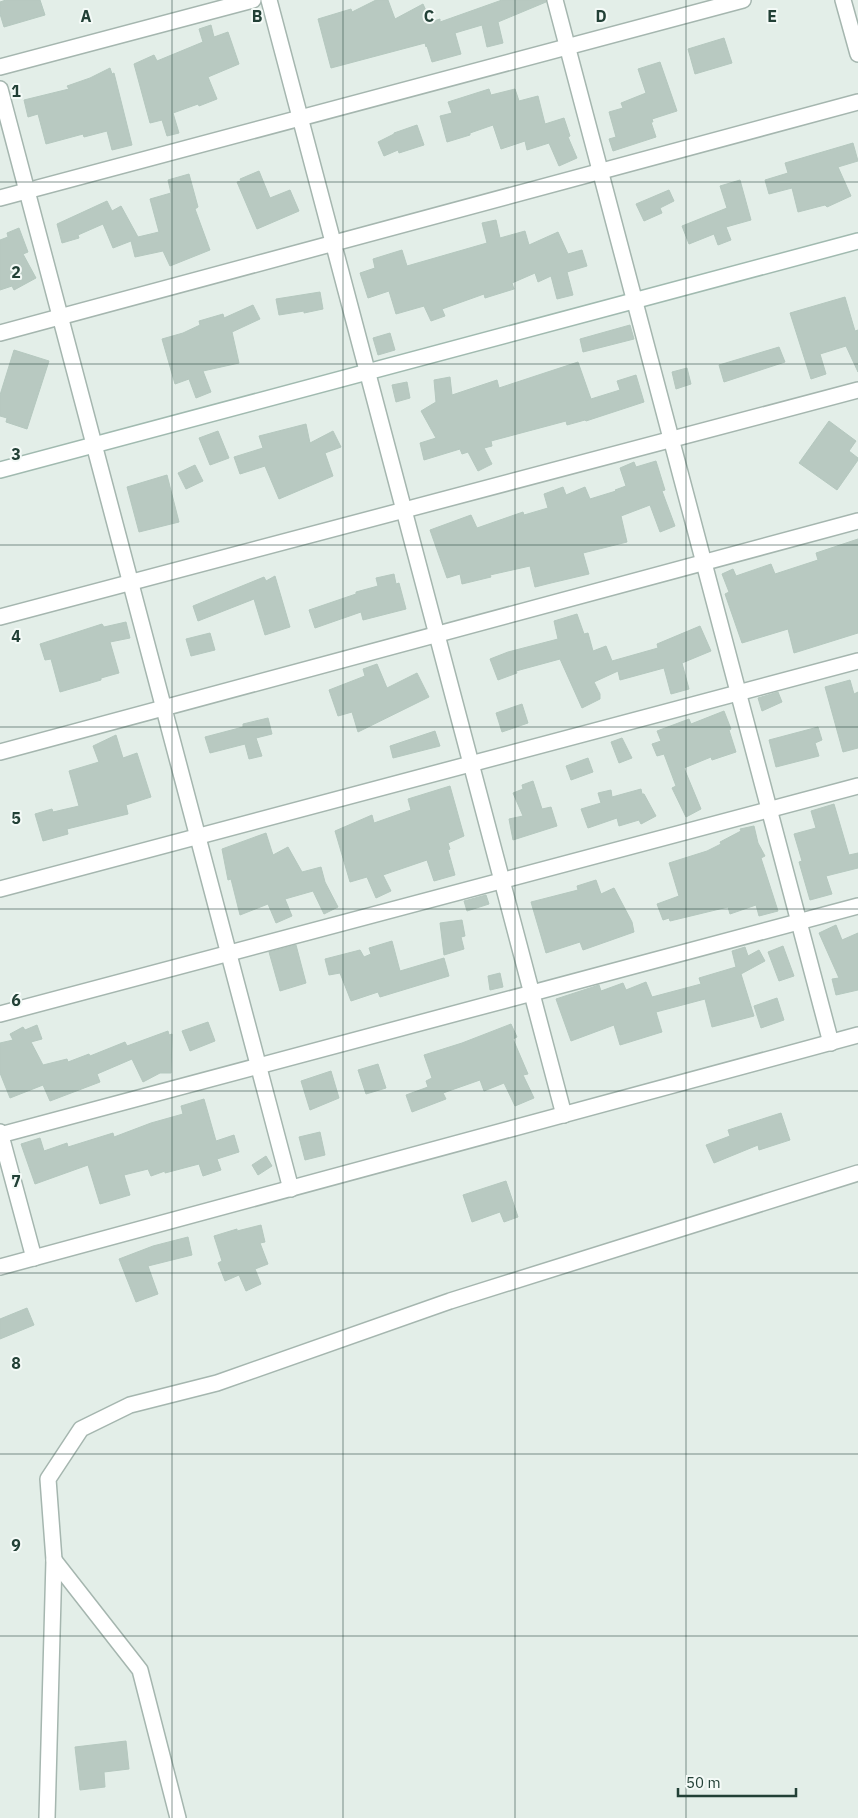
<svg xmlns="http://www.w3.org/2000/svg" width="858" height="1818" viewBox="0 0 858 1818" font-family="'IBM Plex Sans',sans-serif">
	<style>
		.building { fill: #b8c9c1; stroke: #b5c8bf }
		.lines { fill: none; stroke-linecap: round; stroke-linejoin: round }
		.street-casing { stroke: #a5b6af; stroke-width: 18 }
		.secondary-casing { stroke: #a1bab0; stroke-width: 18 }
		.street { stroke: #fff; stroke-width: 15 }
		.secondary { stroke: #fff; stroke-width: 15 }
		.grid { fill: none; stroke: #224036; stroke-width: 1; stroke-opacity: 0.55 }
		.grid-label { font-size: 16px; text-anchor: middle; font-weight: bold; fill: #224036; stroke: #f4faf7; stroke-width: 4; stroke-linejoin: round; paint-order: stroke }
	</style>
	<rect width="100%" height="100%" fill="#e3eee8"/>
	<g class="building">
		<path d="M 6,0 L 40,0 L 45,15 L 4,27 L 0,14 L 0,2 Z"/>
		<path d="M 376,0 L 388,0 L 395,19 L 423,4 L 431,22 L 440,19 L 440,22 L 502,0 L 546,0 L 546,2 L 498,22 L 503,43 L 487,47 L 482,25 L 455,33 L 461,54 L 432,62 L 427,46 L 426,47 L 425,43 L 331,68 L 318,19 L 351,9 L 352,12 Z"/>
		<path d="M 211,25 L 214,37 L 228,32 L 239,64 L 208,77 L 217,99 L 199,106 L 198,104 L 173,113 L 179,133 L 167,136 L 162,120 L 150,123 L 134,64 L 154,55 L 157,61 L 203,42 L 199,29 Z"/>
		<path d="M 724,38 L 732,63 L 695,74 L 688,49 Z"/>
		<path d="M 660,62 L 677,111 L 652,119 L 653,122 L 651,122 L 656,137 L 613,151 L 609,139 L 616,137 L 609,112 L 623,108 L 621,103 L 646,93 L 638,69 Z"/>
		<path d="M 110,68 L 112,74 L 114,73 L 132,145 L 112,150 L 107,131 L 84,137 L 83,134 L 46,144 L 38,114 L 28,117 L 24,100 L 69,89 L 67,86 L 90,78 Z"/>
		<path d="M 489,89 L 491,95 L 515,89 L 519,101 L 538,96 L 545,124 L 564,118 L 570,136 L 568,137 L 577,158 L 559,166 L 549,143 L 527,150 L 525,141 L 501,149 L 493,125 L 470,133 L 470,135 L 447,142 L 440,116 L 452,113 L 448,102 Z"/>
		<path d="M 417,125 L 424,145 L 399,153 L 398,150 L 384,156 L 378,142 L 394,134 L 394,133 Z"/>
		<path d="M 853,143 L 858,161 L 838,167 L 851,196 L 827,207 L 825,205 L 798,212 L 792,188 L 769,194 L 765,180 L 788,173 L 785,163 Z"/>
		<path d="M 259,171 L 270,198 L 290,190 L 299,211 L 257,229 L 237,182 L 241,181 L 240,179 Z"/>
		<path d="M 189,174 L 198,207 L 195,209 L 210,250 L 170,266 L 163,251 L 135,257 L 131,241 L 113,248 L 103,224 L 78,235 L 79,238 L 62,243 L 57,224 L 107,201 L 112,211 L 121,206 L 138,237 L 159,232 L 150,199 L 171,193 L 168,180 Z"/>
		<path d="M 740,180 L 751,220 L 726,227 L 731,240 L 718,245 L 714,234 L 689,244 L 682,226 L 727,208 L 720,186 Z"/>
		<path d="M 669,190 L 674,201 L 660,208 L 662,213 L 644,221 L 636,204 Z"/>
		<path d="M 496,220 L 500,238 L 525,231 L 529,245 L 558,232 L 568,254 L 582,250 L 587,266 L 567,272 L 573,295 L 557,299 L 551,276 L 538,282 L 535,273 L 512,283 L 514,289 L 485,298 L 484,294 L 442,309 L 445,316 L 431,321 L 424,306 L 396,314 L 389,291 L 368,298 L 360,273 L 375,268 L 373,259 L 402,250 L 407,266 L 487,243 L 482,223 Z"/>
		<path d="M 19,228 L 28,252 L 23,254 L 36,278 L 14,290 L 12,286 L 0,290 L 0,240 L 8,237 L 7,233 Z"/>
		<path d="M 320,292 L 323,309 L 304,313 L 304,311 L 279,315 L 276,299 Z"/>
		<path d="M 845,297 L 855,331 L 858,330 L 858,372 L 846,346 L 820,354 L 826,374 L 811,379 L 790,313 Z"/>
		<path d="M 253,305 L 260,319 L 232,332 L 239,363 L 203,371 L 211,392 L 196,398 L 189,379 L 175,384 L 162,339 L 183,333 L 200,325 L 199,321 L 223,314 L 224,318 Z"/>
		<path d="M 630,325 L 634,339 L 583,352 L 580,339 Z"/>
		<path d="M 390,333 L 395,350 L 378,355 L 373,338 Z"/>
		<path d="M 779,347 L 785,362 L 724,382 L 719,365 Z"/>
		<path d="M 14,350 L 49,361 L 27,429 L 6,422 L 7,418 L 0,416 L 0,395 Z"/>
		<path d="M 578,362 L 591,399 L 620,390 L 617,381 L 636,375 L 644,402 L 586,421 L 585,420 L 567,425 L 566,421 L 491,441 L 492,446 L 484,448 L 492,464 L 478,471 L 468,452 L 462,454 L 460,449 L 424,460 L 420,443 L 436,438 L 421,411 L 436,402 L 434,380 L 450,377 L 452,395 L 497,380 L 499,388 Z"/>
		<path d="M 687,368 L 691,384 L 676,389 L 672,372 Z"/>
		<path d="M 407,382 L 410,398 L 396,402 L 392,385 Z"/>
		<path d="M 829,421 L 856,441 L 849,451 L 858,458 L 858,460 L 837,490 L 799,463 Z"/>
		<path d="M 306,424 L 310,443 L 333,431 L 341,447 L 325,453 L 333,476 L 279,499 L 265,466 L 240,474 L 234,457 L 263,448 L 259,436 Z"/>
		<path d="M 218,431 L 229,458 L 210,465 L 199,438 Z"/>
		<path d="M 656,461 L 665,490 L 662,491 L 675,526 L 660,532 L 650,505 L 621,516 L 627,542 L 583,553 L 589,574 L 551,583 L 535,587 L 530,566 L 490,575 L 491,577 L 462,584 L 460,574 L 447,578 L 430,530 L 471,515 L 477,528 L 523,512 L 524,515 L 548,508 L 544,494 L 563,487 L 566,495 L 585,487 L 590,499 L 616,491 L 615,490 L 626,486 L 620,468 L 634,462 L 636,467 Z"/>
		<path d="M 195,465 L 203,481 L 186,489 L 178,473 Z"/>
		<path d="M 167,475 L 179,522 L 139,532 L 127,487 Z"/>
		<path d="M 858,539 L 858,633 L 794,653 L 788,629 L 742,643 L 725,594 L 729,592 L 722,574 L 733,569 L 736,576 L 771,564 L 775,574 L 818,560 L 816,553 Z"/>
		<path d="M 394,574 L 396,584 L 399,583 L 406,609 L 363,620 L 361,612 L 315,628 L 309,610 L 356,594 L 356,592 L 378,586 L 376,578 Z"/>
		<path d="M 275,576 L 290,627 L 265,635 L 254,599 L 198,621 L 193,606 L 264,577 L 266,581 Z"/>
		<path d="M 577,614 L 584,634 L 588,633 L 593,651 L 606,646 L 612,661 L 658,648 L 657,644 L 700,626 L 711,651 L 682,663 L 689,689 L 671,694 L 664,668 L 620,680 L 618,671 L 594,682 L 600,694 L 600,699 L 582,708 L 560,659 L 516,671 L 517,673 L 498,680 L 490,659 L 508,652 L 558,639 L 554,621 Z"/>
		<path d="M 126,622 L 130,638 L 110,642 L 119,673 L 101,678 L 101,680 L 60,692 L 51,659 L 45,660 L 40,644 L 102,624 L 104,627 Z"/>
		<path d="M 210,633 L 215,650 L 191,656 L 186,639 Z"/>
		<path d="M 377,664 L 387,688 L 417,673 L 429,697 L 358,732 L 352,712 L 338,716 L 329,690 L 365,676 L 363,669 Z"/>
		<path d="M 850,680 L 854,694 L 858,692 L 858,748 L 843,752 L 825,687 Z"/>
		<path d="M 778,692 L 782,702 L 762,711 L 758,698 Z"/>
		<path d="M 522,704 L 528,723 L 502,732 L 496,713 Z"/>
		<path d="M 724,711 L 731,729 L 729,730 L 736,752 L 712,760 L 711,757 L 684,768 L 701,809 L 686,817 L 672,788 L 676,786 L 664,754 L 657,756 L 652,744 L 661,741 L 657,731 L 689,719 L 691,724 Z"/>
		<path d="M 268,718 L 272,734 L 256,738 L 262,756 L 249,759 L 245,744 L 210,753 L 205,737 L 243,727 L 243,724 Z"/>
		<path d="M 818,727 L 822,740 L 815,743 L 819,756 L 776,767 L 769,740 Z"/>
		<path d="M 435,731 L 440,746 L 393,758 L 390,746 Z"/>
		<path d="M 116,735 L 123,758 L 137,753 L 151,797 L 126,805 L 128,814 L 67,829 L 68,834 L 43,841 L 35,814 L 52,809 L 53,812 L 79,806 L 69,771 L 99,762 L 93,746 Z"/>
		<path d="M 622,738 L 632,758 L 619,763 L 611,742 Z"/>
		<path d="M 588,758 L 593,772 L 571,780 L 566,766 Z"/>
		<path d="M 533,781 L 542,809 L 551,807 L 557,826 L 513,840 L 509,819 L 523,816 L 513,793 L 523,789 L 522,785 Z"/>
		<path d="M 450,786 L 464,836 L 448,843 L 450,849 L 448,850 L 455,875 L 434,881 L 427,860 L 383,875 L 391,891 L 376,898 L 367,877 L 350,882 L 335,831 L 372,815 L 374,823 L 411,810 L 408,799 Z"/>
		<path d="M 641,789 L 642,794 L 644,794 L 656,816 L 641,824 L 639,820 L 619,826 L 617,818 L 588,828 L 581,809 L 601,803 L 598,793 L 611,790 L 612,797 Z"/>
		<path d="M 834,804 L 849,855 L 858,853 L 858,868 L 826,876 L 832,894 L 810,900 L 799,862 L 802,861 L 794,834 L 816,828 L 811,811 Z"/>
		<path d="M 754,826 L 758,843 L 765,856 L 761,858 L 778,911 L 759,916 L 756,905 L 730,914 L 728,907 L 670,921 L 669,918 L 663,920 L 657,904 L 679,896 L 669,863 L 707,851 L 721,844 L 720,842 L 741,831 L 740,829 Z"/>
		<path d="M 266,833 L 273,855 L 288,847 L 302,872 L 321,867 L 325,882 L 338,907 L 324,914 L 313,891 L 285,899 L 292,916 L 276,923 L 268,904 L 240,915 L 231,879 L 228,880 L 222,849 Z"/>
		<path d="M 596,880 L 601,894 L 614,888 L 632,922 L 634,932 L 583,950 L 580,942 L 546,953 L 531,902 L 578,890 L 577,886 Z"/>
		<path d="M 486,895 L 489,904 L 467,911 L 464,901 Z"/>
		<path d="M 462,920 L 465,936 L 461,937 L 464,949 L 444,955 L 440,923 Z"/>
		<path d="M 836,925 L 842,940 L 858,933 L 858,990 L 836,995 L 832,979 L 839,978 L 819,933 Z"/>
		<path d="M 392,941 L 400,971 L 444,958 L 449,976 L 380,997 L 378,992 L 351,1001 L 340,973 L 329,975 L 325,959 L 360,950 L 364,957 L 371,954 L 369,948 Z"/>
		<path d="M 296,945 L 306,983 L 280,991 L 269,952 Z"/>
		<path d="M 783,946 L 794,976 L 779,981 L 768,952 Z"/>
		<path d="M 745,947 L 748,956 L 759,950 L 765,961 L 741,974 L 754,1016 L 712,1027 L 705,999 L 656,1012 L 662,1032 L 620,1045 L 614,1025 L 571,1041 L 556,999 L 599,985 L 601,991 L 623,983 L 626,990 L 646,982 L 652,997 L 701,984 L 699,978 L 736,967 L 732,951 Z"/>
		<path d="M 500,973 L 503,987 L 490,990 L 488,976 Z"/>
		<path d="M 777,998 L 784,1020 L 761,1028 L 754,1006 Z"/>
		<path d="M 208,1022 L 215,1041 L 190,1051 L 182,1031 Z"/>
		<path d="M 511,1024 L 517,1037 L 513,1039 L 528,1074 L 523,1075 L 534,1098 L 515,1106 L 504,1083 L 484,1091 L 480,1080 L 443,1093 L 446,1099 L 412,1112 L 406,1095 L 428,1087 L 426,1081 L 432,1078 L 424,1055 L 462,1043 Z"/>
		<path d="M 37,1025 L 42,1039 L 31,1042 L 43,1065 L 67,1059 L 68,1062 L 89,1054 L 90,1056 L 125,1042 L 127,1046 L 168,1031 L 169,1035 L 172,1034 L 171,1073 L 160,1073 L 143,1082 L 132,1059 L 97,1074 L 100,1082 L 50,1101 L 43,1085 L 10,1098 L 0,1073 L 0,1043 L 13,1040 L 10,1034 L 23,1027 L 25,1030 Z"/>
		<path d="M 378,1064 L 386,1088 L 366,1094 L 358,1070 Z"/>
		<path d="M 331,1071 L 339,1098 L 310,1110 L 301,1081 Z"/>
		<path d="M 204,1099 L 216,1141 L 234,1135 L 239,1152 L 217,1159 L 221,1170 L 203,1176 L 199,1164 L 165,1173 L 165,1171 L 151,1176 L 148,1169 L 124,1175 L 130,1195 L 100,1204 L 88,1165 L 35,1184 L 21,1144 L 40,1138 L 44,1151 L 67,1143 L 68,1147 L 113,1133 L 114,1137 L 151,1123 L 183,1114 L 181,1106 Z"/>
		<path d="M 781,1113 L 790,1140 L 759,1150 L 758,1145 L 714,1163 L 706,1145 L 730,1136 L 728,1130 Z"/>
		<path d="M 320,1132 L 325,1155 L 305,1160 L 299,1137 Z"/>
		<path d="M 266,1156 L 272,1166 L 258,1175 L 252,1165 Z"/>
		<path d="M 506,1181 L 518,1217 L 504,1222 L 500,1212 L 472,1222 L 463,1195 Z"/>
		<path d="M 261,1225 L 265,1242 L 260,1243 L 268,1264 L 255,1269 L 261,1284 L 246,1291 L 239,1275 L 225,1281 L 218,1263 L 222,1261 L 214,1236 L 237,1229 L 237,1231 Z"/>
		<path d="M 188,1237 L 192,1255 L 148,1266 L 158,1294 L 136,1302 L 119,1259 L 153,1246 Z"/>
		<path d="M 27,1308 L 34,1325 L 0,1339 L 0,1319 Z"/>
		<path d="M 126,1741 L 129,1769 L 104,1772 L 105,1787 L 80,1790 L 75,1747 Z"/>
	</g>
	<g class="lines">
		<g class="street-casing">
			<g id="street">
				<path d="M 269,0 L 564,1115"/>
				<path d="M 555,0 L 831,1043"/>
				<path d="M 843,0 L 858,54"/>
				<path d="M 0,67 L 253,0"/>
				<path d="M 0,89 L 291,1189"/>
				<path d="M 0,198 L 743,0"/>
				<path d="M 0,333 L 858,102"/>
				<path d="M 0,617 L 858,390"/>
				<path d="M 0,752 L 858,521"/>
				<path d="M 0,889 L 858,661"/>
				<path d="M 0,1014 L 858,786"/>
				<path d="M 0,1132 L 34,1258"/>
				<path d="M 0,1135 L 858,906"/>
				<path d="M 0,1267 L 858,1035"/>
				<path d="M 54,1560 L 140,1670 L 178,1818"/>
				<path d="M 47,1818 L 54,1560 L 48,1479 L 81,1429 L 130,1405 L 217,1383 L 450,1301 L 858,1173"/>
			</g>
		</g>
		<g class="secondary-casing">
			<path id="secondary" d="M 0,470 L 858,241"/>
		</g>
		<use href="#street" class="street"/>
		<use href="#secondary" class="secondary"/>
	</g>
	<path class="grid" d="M 172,0 L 172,1818M 343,0 L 343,1818M 515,0 L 515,1818M 686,0 L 686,1818M 0,182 L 858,182M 0,364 L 858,364M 0,545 L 858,545M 0,727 L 858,727M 0,909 L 858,909M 0,1091 L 858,1091M 0,1273 L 858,1273M 0,1454 L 858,1454M 0,1636 L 858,1636"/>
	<g class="grid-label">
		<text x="86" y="22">A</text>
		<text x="257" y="22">B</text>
		<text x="429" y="22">C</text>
		<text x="601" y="22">D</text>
		<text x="772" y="22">E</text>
		<text x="16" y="97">1</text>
		<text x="16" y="278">2</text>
		<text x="16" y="460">3</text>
		<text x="16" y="642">4</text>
		<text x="16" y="824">5</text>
		<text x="16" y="1006">6</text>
		<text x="16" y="1187">7</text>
		<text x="16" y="1369">8</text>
		<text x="16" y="1551">9</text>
	</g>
	<path d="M678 1788v8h118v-8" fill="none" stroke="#224036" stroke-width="2.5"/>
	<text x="686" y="1788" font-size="15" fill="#224036" stroke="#f4faf7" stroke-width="4" paint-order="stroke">50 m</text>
</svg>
